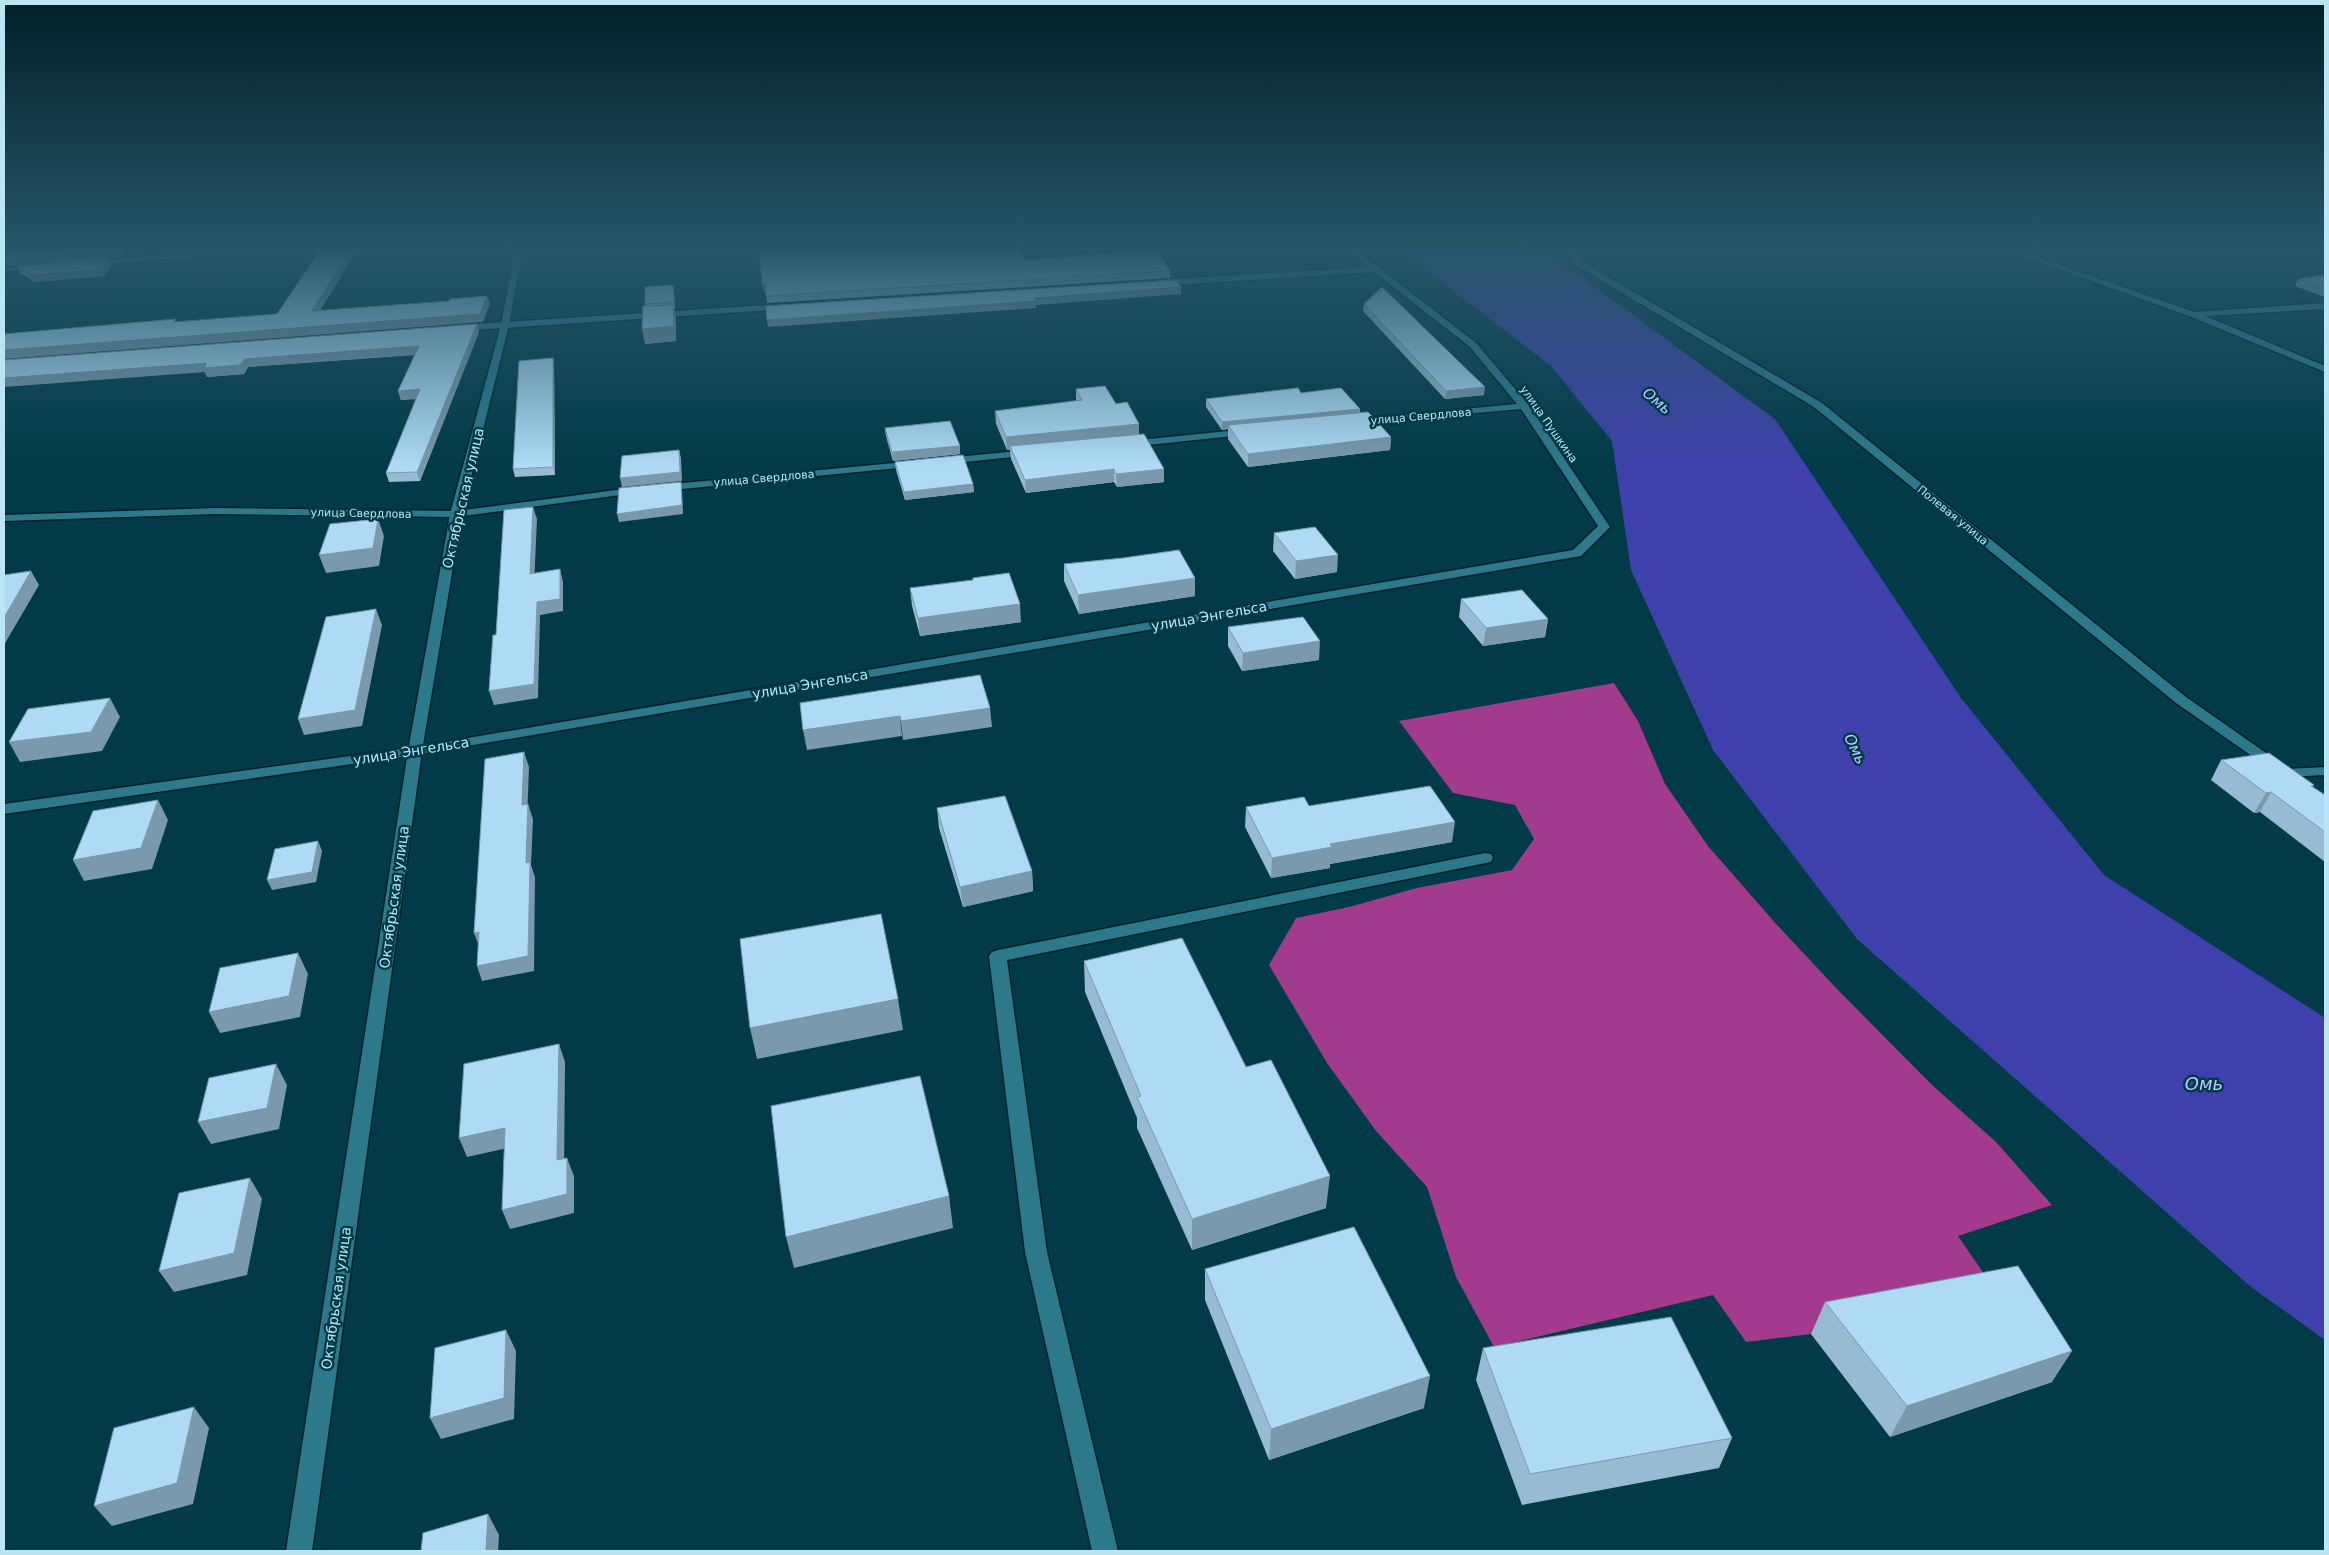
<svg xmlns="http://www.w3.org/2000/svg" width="2329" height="1555" viewBox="0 0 2329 1555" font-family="'DejaVu Sans',sans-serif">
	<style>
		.forest { fill: #a23b8d }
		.water { fill: #3f40ab }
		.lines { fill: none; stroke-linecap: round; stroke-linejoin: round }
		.minor-casing { stroke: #002027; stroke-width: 3 }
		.tertiary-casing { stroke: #002027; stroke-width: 3 }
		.minor { fill: #2c798c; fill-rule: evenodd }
		.tertiary { fill: #2c798c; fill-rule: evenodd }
		.wall { fill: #96bbd3 }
		.shaded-wall { fill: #7a99ac }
		.building { fill: #aedaf5; stroke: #7a99ac }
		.labels { text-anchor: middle; stroke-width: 5; stroke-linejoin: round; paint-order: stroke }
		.far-street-label { font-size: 11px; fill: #b9e6f2; stroke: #003b47 }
		.street-label { font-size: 14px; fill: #b9e6f2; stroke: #003b47 }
		.water-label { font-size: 15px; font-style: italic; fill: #bdc7ff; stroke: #003b47 }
		.near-water-label { font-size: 18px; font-style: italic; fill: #bdc7ff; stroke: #003b47 }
	</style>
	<rect width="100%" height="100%" fill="#003b47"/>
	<path class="forest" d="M 1614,683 L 1638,721 L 1665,784 L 1708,846 L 1777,925 L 1838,990 L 1931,1084 L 1996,1142 L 2052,1205 L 1958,1236 L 2000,1297 L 1811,1334 L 1746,1342 L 1713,1295 L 1494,1347 L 1456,1277 L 1427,1187 L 1376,1131 L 1327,1063 L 1269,965 L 1296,918 L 1349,907 L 1417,888 L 1512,870 L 1534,839 L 1515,805 L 1453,793 L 1399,721 Z"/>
	<path class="water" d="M 1399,249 L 1543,249 L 1775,419 L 1961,698 L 2104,875 L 2325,1018 L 2325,1340 L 2251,1287 L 1857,939 L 1713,750 L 1631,570 L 1612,441 L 1551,366 Z"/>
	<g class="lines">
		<g class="minor-casing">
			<g id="minor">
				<path d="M 235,249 L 266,249 L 262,251 L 92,265 L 88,263 L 92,261 Z"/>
				<path d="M 1346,249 L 1355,249 L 1476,343 L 1528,404 L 1610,527 L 1581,556 L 415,755 L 4,814 L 4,804 L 415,747 L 1573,550 L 1598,526 L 1521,409 L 1352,424 L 1351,422 L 1356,419 L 1517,404 L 1470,347 L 1374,272 L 1157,286 L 1153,283 L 1157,280 L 1368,267 Z"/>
				<path d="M 1565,249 L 1573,249 L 1583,262 L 1822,403 L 2186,697 L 2279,762 L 2281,765 L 2279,768 L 2269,768 L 2176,703 L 1814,407 L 1577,266 Z"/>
				<path d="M 2003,249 L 2014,249 L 2194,312 L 2325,303 L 2325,309 L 2205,316 L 2325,366 L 2325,372 L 2189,316 Z"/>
				<path d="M 37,265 L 40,265 L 40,269 L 4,272 L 4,268 Z"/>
				<path d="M 785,304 L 789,307 L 788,309 L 459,331 L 454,328 L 459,325 Z"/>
				<path d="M 1248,429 L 1253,432 L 1252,434 L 1129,447 L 1124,444 L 1129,441 Z"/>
				<path d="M 1029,450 L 1033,451 L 1033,455 L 945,464 L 940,461 L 945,458 Z"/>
				<path d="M 915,461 L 919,462 L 919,466 L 662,491 L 656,488 L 662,485 Z"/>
				<path d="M 639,487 L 643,488 L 645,490 L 643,492 L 456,517 L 215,514 L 4,521 L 4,515 L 215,508 L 456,511 Z"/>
				<path d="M 2325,767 L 2325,775 L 2284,777 L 2277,773 L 2284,769 Z"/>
				<path d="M 1485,853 L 1491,854 L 1493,858 L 1491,862 L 1007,960 L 1047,1252 L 1118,1551 L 1092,1551 L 1025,1252 L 989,956 L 992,952 L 998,950 Z"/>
			</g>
		</g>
		<g class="tertiary-casing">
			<path id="tertiary" d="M 515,249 L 523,249 L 509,325 L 462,514 L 422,751 L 312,1551 L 286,1551 L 408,751 L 450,514 L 501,325 Z"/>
		</g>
		<use href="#minor" class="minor"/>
		<use href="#tertiary" class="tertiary"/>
	</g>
	<g class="wall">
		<path d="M 24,249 L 126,249 L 120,257 L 10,266 L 4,261 L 4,251 Z"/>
		<path d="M 1024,260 L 1170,271 L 1170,278 L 767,303 L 766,291 L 764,292 Z"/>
		<path d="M 113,265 L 104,276 L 35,282 L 20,273 L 17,266 Z"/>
		<path d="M 2325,275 L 2325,297 L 2295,286 L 2298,279 Z"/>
		<path d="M 674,292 L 675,309 L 674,309 L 676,319 L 676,341 L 645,344 L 645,304 Z"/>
		<path d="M 1364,304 L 1484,395 L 1445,399 L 1363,311 Z"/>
		<path d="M 477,324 L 479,332 L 420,481 L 389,482 L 386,473 L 416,399 L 401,400 L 398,391 L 415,355 L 248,367 L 244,374 L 207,377 L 205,372 Z"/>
		<path d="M 553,358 L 554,366 L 555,475 L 515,477 L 513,469 Z"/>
		<path d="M 1076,389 L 1116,404 L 1139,434 L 1164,482 L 1117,487 L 1114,482 L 1026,493 L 1011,459 L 1010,450 L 1007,450 L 996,424 L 995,411 L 1076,401 Z"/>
		<path d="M 1301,393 L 1360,409 L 1360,413 L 1391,437 L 1390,450 L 1248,467 L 1228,439 L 1228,429 L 1222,430 L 1206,407 L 1206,399 Z"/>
		<path d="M 885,428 L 960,454 L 893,461 L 886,436 Z"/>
		<path d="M 895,462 L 973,484 L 974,492 L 905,500 L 896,470 Z"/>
		<path d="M 1274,533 L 1337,572 L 1295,579 L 1273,551 Z"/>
		<path d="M 1064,564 L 1195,578 L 1195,596 L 1079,614 L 1064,581 Z"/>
		<path d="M 910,588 L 1021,622 L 920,636 L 912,606 Z"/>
		<path d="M 1461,599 L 1548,619 L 1545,637 L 1483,646 L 1459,617 Z"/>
		<path d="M 1228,627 L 1319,660 L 1242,671 L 1228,646 Z"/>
		<path d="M 2221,760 L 2314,785 L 2313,787 L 2325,795 L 2325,862 L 2260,812 L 2254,813 L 2211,780 Z"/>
		<path d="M 1309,806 L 1452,842 L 1330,864 L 1330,868 L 1271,878 L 1245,827 L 1246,807 Z"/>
		<path d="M 937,808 L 1032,871 L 1033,891 L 963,907 L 939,828 Z"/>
		<path d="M 1084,961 L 1246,1067 L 1326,1208 L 1192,1250 L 1137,1128 L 1137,1118 L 1085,992 Z"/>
		<path d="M 1205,1269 L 1424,1408 L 1269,1460 L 1205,1300 Z"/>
		<path d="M 1825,1302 L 2052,1382 L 1890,1437 L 1811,1334 Z"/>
		<path d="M 1483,1348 L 1732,1438 L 1719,1468 L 1522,1505 L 1476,1380 Z"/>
	</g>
	<g class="shaded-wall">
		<path d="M 118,249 L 126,249 L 120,257 L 10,266 L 7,259 Z"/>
		<path d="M 351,249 L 358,249 L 315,319 L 312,311 Z"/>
		<path d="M 110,258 L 113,265 L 104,276 L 35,282 L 32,275 Z"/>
		<path d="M 766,284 L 767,291 L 764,292 L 762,285 Z"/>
		<path d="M 673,285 L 674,292 L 675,309 L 674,302 Z"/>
		<path d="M 1181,287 L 1181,294 L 1036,305 L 1036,308 L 768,327 L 767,320 Z"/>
		<path d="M 487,296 L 490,304 L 483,322 L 4,359 L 4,350 L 480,314 Z"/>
		<path d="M 673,305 L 676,319 L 676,341 L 645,344 L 642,329 Z"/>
		<path d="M 477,324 L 479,332 L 420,481 L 417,472 Z"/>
		<path d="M 419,346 L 421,354 L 248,367 L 244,374 L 207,377 L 205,372 L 4,387 L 4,378 L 245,359 Z"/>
		<path d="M 553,358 L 554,366 L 555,475 L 553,467 Z"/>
		<path d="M 1485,387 L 1484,395 L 1445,399 L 1446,391 Z"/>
		<path d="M 420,389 L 422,398 L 401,400 L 398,391 Z"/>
		<path d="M 1360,409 L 1359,417 L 1228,425 L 1228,429 L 1222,430 L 1222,422 Z"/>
		<path d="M 1139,424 L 1139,438 L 1010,446 L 1010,450 L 1007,450 L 1006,437 Z"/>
		<path d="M 1391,437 L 1390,450 L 1248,467 L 1248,454 Z"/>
		<path d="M 960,446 L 960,454 L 893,461 L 892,452 Z"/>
		<path d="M 679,450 L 681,458 L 682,481 L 622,487 L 620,478 Z"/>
		<path d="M 1114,469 L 1114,482 L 1026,493 L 1025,480 Z"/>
		<path d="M 1164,469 L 1164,482 L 1117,487 L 1116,474 Z"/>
		<path d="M 681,482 L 682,490 L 683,514 L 619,522 L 617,514 Z"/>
		<path d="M 973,484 L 974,492 L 905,500 L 904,492 Z"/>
		<path d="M 533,507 L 537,519 L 534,586 L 530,574 Z"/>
		<path d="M 378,519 L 384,536 L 379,566 L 326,573 L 319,555 Z"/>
		<path d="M 1338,555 L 1337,572 L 1295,579 L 1296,561 Z"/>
		<path d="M 560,569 L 563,582 L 563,611 L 540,615 L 538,698 L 494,705 L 489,691 L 537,602 Z"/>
		<path d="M 31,571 L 39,585 L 4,645 L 4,618 Z"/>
		<path d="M 1195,578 L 1195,596 L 1079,614 L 1078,595 Z"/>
		<path d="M 1020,604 L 1021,622 L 920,636 L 918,618 Z"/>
		<path d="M 376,609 L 382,625 L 362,726 L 304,735 L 298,719 Z"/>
		<path d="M 1548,619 L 1545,637 L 1483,646 L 1486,628 Z"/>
		<path d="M 1320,641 L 1319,660 L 1242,671 L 1243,653 Z"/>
		<path d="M 110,698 L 120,717 L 102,751 L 20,762 L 9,742 Z"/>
		<path d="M 990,708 L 992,727 L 903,740 L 901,721 Z"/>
		<path d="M 900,716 L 902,736 L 807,750 L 803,730 Z"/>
		<path d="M 524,752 L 529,767 L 527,820 L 522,805 Z"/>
		<path d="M 2271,792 L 2260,812 L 2254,813 L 2266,793 Z"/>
		<path d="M 158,800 L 168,820 L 152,869 L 84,881 L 73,860 Z"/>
		<path d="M 528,804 L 533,819 L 531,865 L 535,877 L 534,971 L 482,981 L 477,966 L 526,863 Z"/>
		<path d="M 1455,822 L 1452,842 L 1330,864 L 1330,868 L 1271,878 L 1272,858 L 1330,844 Z"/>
		<path d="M 318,841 L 322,851 L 316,882 L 272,890 L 267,880 Z"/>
		<path d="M 1032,871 L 1033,891 L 963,907 L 960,887 Z"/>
		<path d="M 479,932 L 480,949 L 474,933 Z"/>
		<path d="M 298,953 L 308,974 L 300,1017 L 220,1033 L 209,1012 Z"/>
		<path d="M 898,999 L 903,1030 L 757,1059 L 750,1028 Z"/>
		<path d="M 559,1044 L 565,1062 L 564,1178 L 557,1160 Z"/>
		<path d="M 276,1064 L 287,1085 L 279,1129 L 211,1144 L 198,1122 Z"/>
		<path d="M 505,1128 L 512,1147 L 467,1157 L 459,1138 Z"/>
		<path d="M 567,1158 L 574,1176 L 574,1213 L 510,1229 L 502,1210 Z"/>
		<path d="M 1330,1176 L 1326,1208 L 1192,1250 L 1192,1219 Z"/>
		<path d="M 250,1178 L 262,1199 L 247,1275 L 174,1292 L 159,1271 Z"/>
		<path d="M 949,1196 L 953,1228 L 794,1268 L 786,1237 Z"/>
		<path d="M 506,1330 L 516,1351 L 514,1419 L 441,1439 L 430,1418 Z"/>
		<path d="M 2072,1351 L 2052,1382 L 1890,1437 L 1907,1406 Z"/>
		<path d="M 1430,1376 L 1424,1408 L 1269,1460 L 1271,1429 Z"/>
		<path d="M 194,1407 L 209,1428 L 193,1504 L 112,1526 L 94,1506 Z"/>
		<path d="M 488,1514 L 499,1535 L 498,1551 L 486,1551 Z"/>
	</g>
	<g class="building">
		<path d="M 24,249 L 118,249 L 117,250 L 7,259 L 4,257 L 4,251 Z"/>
		<path d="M 321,249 L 351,249 L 312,311 L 449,301 L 450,299 L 487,296 L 480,314 L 4,350 L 4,334 L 176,319 L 174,322 L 277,314 Z"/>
		<path d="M 759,249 L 1019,249 L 1024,260 L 1157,250 L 1170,271 L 766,296 L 766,284 L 762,285 Z"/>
		<path d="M 110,258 L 101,270 L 32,275 L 17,266 Z"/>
		<path d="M 2325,275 L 2325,288 L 2298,279 Z"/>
		<path d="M 1176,280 L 1181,287 L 1035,298 L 1036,301 L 767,320 L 766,306 Z"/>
		<path d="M 673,285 L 674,302 L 645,304 L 645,287 Z"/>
		<path d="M 1382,287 L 1485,387 L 1446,391 L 1364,304 Z"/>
		<path d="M 673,305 L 674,326 L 642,329 L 643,306 Z"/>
		<path d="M 477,324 L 417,472 L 386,473 L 420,389 L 398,391 L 419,346 L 245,359 L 240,365 L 204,368 L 207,363 L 4,378 L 4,360 Z"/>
		<path d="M 553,358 L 553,467 L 513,469 L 519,361 Z"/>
		<path d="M 1105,386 L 1116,404 L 1127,402 L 1139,424 L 1006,437 L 995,411 L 1082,400 L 1076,389 Z"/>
		<path d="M 1298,388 L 1301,393 L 1341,388 L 1360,409 L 1222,422 L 1206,399 Z"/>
		<path d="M 1368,412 L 1391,437 L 1248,454 L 1228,425 Z"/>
		<path d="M 950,421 L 960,446 L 892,452 L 885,428 Z"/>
		<path d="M 1144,434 L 1164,469 L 1116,474 L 1114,469 L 1025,480 L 1010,446 Z"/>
		<path d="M 679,450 L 680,472 L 620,478 L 622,456 Z"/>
		<path d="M 963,455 L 973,484 L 904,492 L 895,462 Z"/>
		<path d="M 681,482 L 682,505 L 617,514 L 619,488 Z"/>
		<path d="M 533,507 L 530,574 L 560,569 L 560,599 L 537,602 L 534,684 L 489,691 L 493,635 L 496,635 L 504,510 Z"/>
		<path d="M 378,519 L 373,548 L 319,555 L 330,524 Z"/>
		<path d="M 1315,527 L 1338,555 L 1296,561 L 1274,533 Z"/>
		<path d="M 1179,550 L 1195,578 L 1078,595 L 1064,564 L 1123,558 Z"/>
		<path d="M 31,571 L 4,618 L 4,575 Z"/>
		<path d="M 1009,573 L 1020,604 L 918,618 L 910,588 L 973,580 L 973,578 Z"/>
		<path d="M 1522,590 L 1548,619 L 1486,628 L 1461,599 Z"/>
		<path d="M 376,609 L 355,710 L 298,719 L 326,617 Z"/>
		<path d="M 1303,617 L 1320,641 L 1243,653 L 1228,627 Z"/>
		<path d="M 980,675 L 990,708 L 901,721 L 900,716 L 803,730 L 800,703 Z"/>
		<path d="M 110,698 L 91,732 L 9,742 L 28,709 Z"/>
		<path d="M 524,752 L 522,805 L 528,804 L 526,863 L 530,862 L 528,956 L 477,966 L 479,932 L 474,933 L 485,759 Z"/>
		<path d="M 2269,753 L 2314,785 L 2311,786 L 2325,795 L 2325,832 L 2271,792 L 2266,793 L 2221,760 Z"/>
		<path d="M 1430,786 L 1455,822 L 1330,844 L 1332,847 L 1272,858 L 1246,807 L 1304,797 L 1309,806 Z"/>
		<path d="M 1005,796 L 1032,871 L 960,887 L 937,808 Z"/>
		<path d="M 158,800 L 141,848 L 73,860 L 93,811 Z"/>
		<path d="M 318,841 L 312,872 L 267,880 L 275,849 Z"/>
		<path d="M 881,914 L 898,999 L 750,1028 L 740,939 Z"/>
		<path d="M 1182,938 L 1246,1067 L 1271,1060 L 1330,1176 L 1192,1219 L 1137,1097 L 1141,1096 L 1084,961 Z"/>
		<path d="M 298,953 L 289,996 L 209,1012 L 220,968 Z"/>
		<path d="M 559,1044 L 557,1160 L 567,1158 L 567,1194 L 502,1210 L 505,1128 L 459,1138 L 464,1064 Z"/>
		<path d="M 276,1064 L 267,1108 L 198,1122 L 209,1078 Z"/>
		<path d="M 920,1076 L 949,1196 L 786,1237 L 771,1106 Z"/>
		<path d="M 250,1178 L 234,1253 L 159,1271 L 179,1193 Z"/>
		<path d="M 1354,1227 L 1430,1376 L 1271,1429 L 1205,1269 Z"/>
		<path d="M 2018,1266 L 2072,1351 L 1907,1406 L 1825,1302 Z"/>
		<path d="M 1671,1317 L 1732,1438 L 1530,1474 L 1483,1348 Z"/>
		<path d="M 506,1330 L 504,1398 L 430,1418 L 435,1348 Z"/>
		<path d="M 194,1407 L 177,1483 L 94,1506 L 114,1428 Z"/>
		<path d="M 488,1514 L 486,1551 L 421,1551 L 423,1533 Z"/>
	</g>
	<linearGradient id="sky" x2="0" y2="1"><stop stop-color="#002027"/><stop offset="0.53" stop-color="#265569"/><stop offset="1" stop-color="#265569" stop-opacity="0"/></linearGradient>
	<rect width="2329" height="467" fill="url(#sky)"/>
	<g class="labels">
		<g class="far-street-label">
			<text transform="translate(1421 416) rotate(-5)" y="4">улица Свердлова</text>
			<text transform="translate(1549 424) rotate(55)" y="4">улица Пушкина</text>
			<text transform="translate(764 478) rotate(-5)" y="4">улица Свердлова</text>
			<text transform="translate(361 513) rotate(1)" y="4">улица Свердлова</text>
			<text transform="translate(1953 515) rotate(39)" y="4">Полевая улица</text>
		</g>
		<g class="street-label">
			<text transform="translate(463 498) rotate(-77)" y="5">Октябрьская улица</text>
			<text transform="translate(1209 616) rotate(-10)" y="5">улица Энгельса</text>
			<text transform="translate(810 684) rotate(-10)" y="5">улица Энгельса</text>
			<text transform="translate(411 751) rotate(-9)" y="5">улица Энгельса</text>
			<text transform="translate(394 897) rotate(-82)" y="5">Октябрьская улица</text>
			<text transform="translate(336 1298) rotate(-82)" y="5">Октябрьская улица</text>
		</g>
		<g class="water-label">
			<text transform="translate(1657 401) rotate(40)" y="5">Омь</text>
			<text transform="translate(1855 749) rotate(65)" y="5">Омь</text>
		</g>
		<g class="near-water-label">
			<text x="2204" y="1090">Омь</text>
		</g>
	</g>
	<rect width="2329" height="1555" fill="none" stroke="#b9e6f2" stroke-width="10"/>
</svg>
